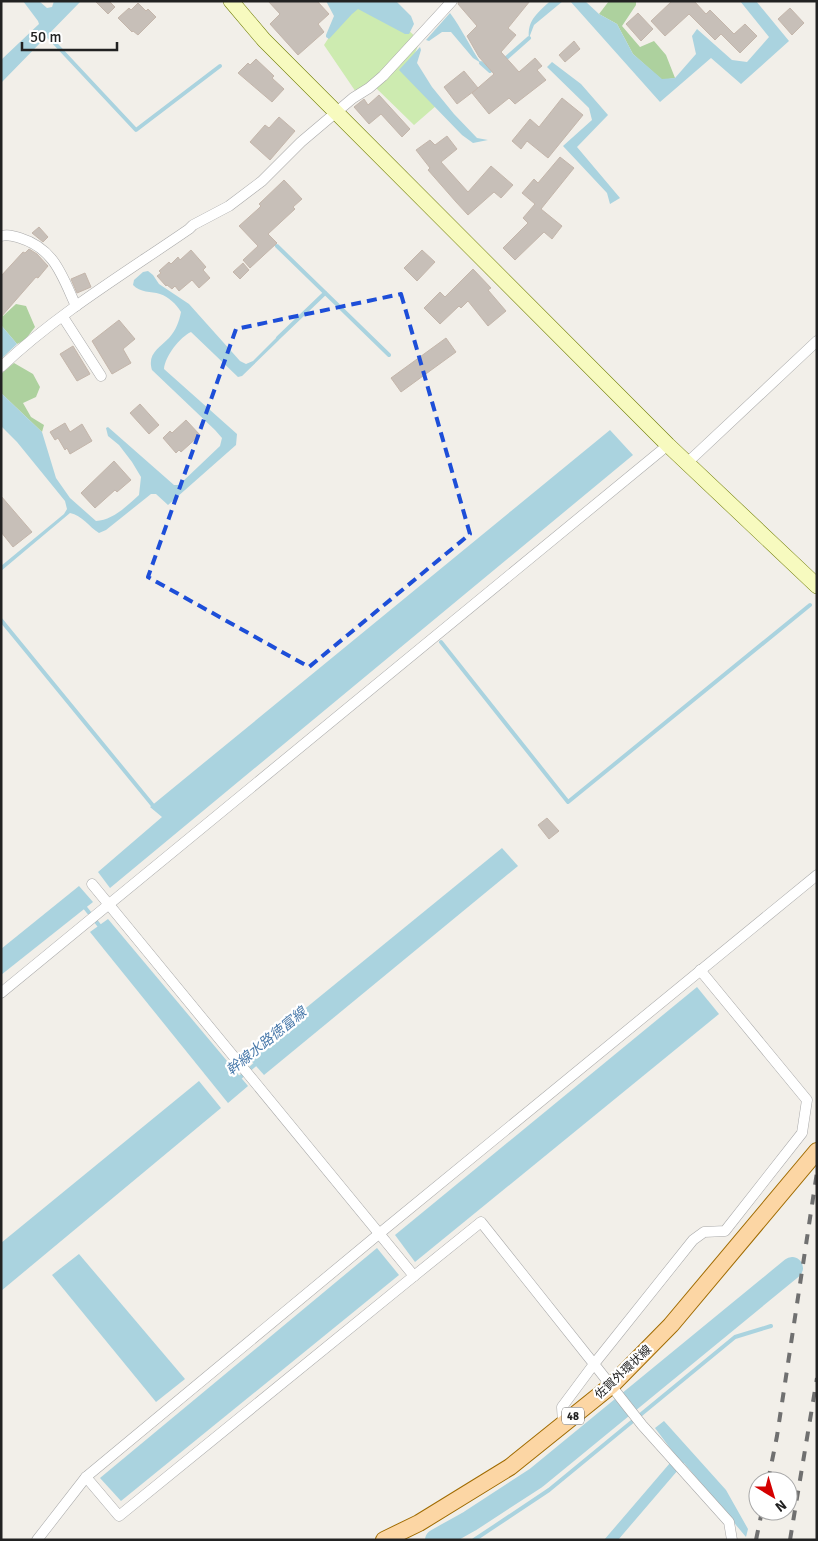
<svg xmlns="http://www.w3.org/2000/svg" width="818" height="1541" viewBox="0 0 818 1541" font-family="Signika,'Noto Sans JP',sans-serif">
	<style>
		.grass { fill: #cdebb0 }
		.forest { fill: #add19e }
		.water { fill: #aad3df }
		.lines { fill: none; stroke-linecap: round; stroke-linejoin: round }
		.stream { stroke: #aad3df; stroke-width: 4 }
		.river { stroke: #aad3df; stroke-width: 22 }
		.building { fill: #c7bfb8; stroke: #c4b6ab }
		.street-casing { stroke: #a9a9a9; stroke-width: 11 }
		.secondary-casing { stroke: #707d05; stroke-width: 16 }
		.primary-casing { stroke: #a06b00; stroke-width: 18 }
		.street { stroke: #fff; stroke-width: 10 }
		.secondary { stroke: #f7fabf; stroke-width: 15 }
		.primary { stroke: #fcd6a4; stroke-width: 16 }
		.rail { stroke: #707070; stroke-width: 4; stroke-dasharray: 10 10; stroke-linecap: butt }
		.marked { fill: none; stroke: #1d4ed8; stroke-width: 4; stroke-dasharray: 10 6; stroke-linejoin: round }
		.labels { text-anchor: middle; stroke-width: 4.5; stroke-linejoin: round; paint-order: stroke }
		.shield { fill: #fff; stroke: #646464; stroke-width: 1 }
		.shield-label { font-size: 11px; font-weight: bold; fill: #222 }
		.street-label { font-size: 12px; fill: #222; stroke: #fff }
		.water-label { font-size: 14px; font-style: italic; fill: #4a7aab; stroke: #fff }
	</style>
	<rect width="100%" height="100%" fill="#f2efe9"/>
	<path class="grass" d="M 377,1 L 420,41 L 408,70 L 437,105 L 414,125 L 376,88 L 360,98 L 324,45 L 346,11 Z"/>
	<g class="forest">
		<path d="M 609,1 L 636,1 L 636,5 L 622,26 L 640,47 L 654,41 L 666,55 L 675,78 L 662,80 L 633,54 L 617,24 L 599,14 Z"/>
		<path d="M 16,304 L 26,306 L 35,327 L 25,340 L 17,344 L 1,325 L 1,314 L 3,316 Z"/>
		<path d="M 14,363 L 33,374 L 40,387 L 36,397 L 23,403 L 31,417 L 44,425 L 42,432 L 1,393 L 1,374 Z"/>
	</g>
	<g class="water">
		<path d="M 23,1 L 39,1 L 47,8 L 52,7 L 54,1 L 81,1 L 1,83 L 1,60 L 39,24 L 38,21 Z"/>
		<path d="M 326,1 L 396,1 L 411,16 L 414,24 L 409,34 L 405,34 L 358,9 L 352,14 L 329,39 L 326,37 L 326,35 L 334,16 Z"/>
		<path d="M 550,1 L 563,1 L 534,25 L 529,38 C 527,20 538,13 550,1 Z"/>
		<path d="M 570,1 L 585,1 L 599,14 L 617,24 L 633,54 L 662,79 L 675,78 L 696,54 L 692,36 L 697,29 L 732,60 L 747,62 L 769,37 L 740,1 L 756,1 L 789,41 L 741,84 L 711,58 L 660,102 Z"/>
		<path d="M 450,13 C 462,29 470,47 481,63 L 473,58 L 451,32 L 442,32 L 429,41 L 426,40 Z"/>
		<path d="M 420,47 L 421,50 L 417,63 L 432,87 L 454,114 L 477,138 L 488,140 L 473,143 L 462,135 L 399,70 Z"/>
		<path d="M 552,62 L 581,84 L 608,115 L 577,147 L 620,198 L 610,204 L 607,193 L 563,146 L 592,120 L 589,108 L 547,67 Z"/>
		<path d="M 148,271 L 153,275 L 159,284 L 189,304 L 240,361 L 246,364 L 253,361 L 277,337 L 279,340 L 242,376 L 238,377 L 191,332 C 180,337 165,356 164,369 L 237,434 L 236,445 L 168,505 L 156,494 L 151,494 L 106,530 L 99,533 C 89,527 82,515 70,513 L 1,571 L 1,566 L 64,514 L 67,509 L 65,501 L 17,442 L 1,426 L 1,393 L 42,432 L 56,478 L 70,498 L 96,521 C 113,520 127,506 139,495 L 141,477 L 132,462 L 119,445 L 108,436 L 106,428 L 108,427 L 174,485 L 179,485 L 220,446 L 222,438 L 215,430 L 152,370 C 147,354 159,348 169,338 C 176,330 179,322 181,312 C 176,304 169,297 160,294 C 151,291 140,293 133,285 L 134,280 L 143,272 Z"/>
		<path d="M 1,325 L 17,344 L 1,359 Z"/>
		<path d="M 610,430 L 633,455 L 110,888 L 98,872 L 162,817 L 150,807 Z"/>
		<path d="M 502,848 L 518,866 L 264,1075 L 247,1056 Z"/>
		<path d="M 79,886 L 93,902 L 1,975 L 1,949 Z"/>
		<path d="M 108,919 L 248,1086 L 228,1103 L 90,932 Z"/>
		<path d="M 697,987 L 719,1014 L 415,1262 L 395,1235 Z"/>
		<path d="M 199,1081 L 221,1108 L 1,1291 L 1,1243 Z"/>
		<path d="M 377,1248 L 399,1275 L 121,1501 L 100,1478 Z"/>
		<path d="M 79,1254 L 185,1379 L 156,1402 L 52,1275 Z"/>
		<path d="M 664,1421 L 726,1490 L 748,1529 L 746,1537 L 684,1463 L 618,1540 L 604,1540 L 676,1456 L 655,1428 Z"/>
	</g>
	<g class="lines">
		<g class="stream">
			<path d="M 48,36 L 136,130 L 220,66"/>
			<path d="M 504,60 L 529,38"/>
			<path d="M 481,63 L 490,71 L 495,67"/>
			<path d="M 277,246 L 389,355"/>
			<path d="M 278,338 L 325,293"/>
			<path d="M 1,620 L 155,808"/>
			<path d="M 441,642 L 568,802 L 810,605"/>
			<path d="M 83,905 L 102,929"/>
			<path d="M 237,1080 L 258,1062"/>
			<path d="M 474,1540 L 549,1490 L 735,1337 L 771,1326"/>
		</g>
		<path class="river" d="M 436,1540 L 470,1521 L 536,1478 L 792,1268"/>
	</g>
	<g class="building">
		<path d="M 95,1 L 109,1 L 115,7 L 108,14 Z"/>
		<path d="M 268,1 L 317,1 L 329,14 L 318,24 L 324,32 L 298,55 L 270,24 L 280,14 Z"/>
		<path d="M 459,1 L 530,1 L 508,28 L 516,35 L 501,52 L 519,72 L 535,58 L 542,66 L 537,70 L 546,80 L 515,104 L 509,98 L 489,114 L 472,93 L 494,74 L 479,57 L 467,36 L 477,26 L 458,4 Z"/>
		<path d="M 672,1 L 694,1 L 706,14 L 710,10 L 734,34 L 745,24 L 757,36 L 740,53 L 721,34 L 715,40 L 689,14 L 665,36 L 651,21 Z"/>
		<path d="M 138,3 L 146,11 L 148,9 L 156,17 L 138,35 L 133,31 L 132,32 L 118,18 L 129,8 L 131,10 Z"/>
		<path d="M 790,8 L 804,23 L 792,35 L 778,19 Z"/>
		<path d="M 638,13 L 653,29 L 641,41 L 626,24 Z"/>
		<path d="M 574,41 L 580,49 L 565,62 L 559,55 Z"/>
		<path d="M 256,59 L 274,76 L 272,78 L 284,89 L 272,102 L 238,73 L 248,63 L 250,65 Z"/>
		<path d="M 464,71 L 478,88 L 457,104 L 444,87 Z"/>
		<path d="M 379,95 L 410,129 L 402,137 L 381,114 L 369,124 L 354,107 L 364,99 L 368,105 Z"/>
		<path d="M 562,98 L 583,115 L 548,158 L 527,141 L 521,149 L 512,141 L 530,119 L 539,127 Z"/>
		<path d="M 279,117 L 295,131 L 270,160 L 250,142 L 265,125 L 269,128 Z"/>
		<path d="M 447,136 L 457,149 L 441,162 L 468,192 L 491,166 L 513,185 L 501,198 L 494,192 L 468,215 L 456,202 L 428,170 L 430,168 L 416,150 L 430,140 L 435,145 Z"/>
		<path d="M 560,157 L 574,168 L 541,209 L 562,226 L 552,239 L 544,232 L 515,260 L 503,248 L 528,223 L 523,218 L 535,204 L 522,193 L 534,179 L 538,183 Z"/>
		<path d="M 284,180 L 302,199 L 293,207 L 295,209 L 268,234 L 277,243 L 250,268 L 243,260 L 258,246 L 239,226 L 258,209 L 261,206 L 259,204 Z"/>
		<path d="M 39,227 L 48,237 L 43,242 L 32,233 Z"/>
		<path d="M 29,249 L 37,254 L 48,266 L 38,278 L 36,277 L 1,317 L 1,276 L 23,252 L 25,253 Z"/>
		<path d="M 191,250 L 206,267 L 203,270 L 210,278 L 199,288 L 192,280 L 179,291 L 175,286 L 172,289 L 167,285 L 166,286 L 157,276 L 161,273 L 159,271 L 169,262 L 171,264 L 178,257 L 180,260 Z"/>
		<path d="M 422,250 L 435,262 L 417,281 L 404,268 Z"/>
		<path d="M 243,263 L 249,270 L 240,279 L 233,272 Z"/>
		<path d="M 473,269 L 491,288 L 488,290 L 506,311 L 488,326 L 468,301 L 461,308 L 459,306 L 440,324 L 424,308 L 440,292 L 445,297 Z"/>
		<path d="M 85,273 L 91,287 L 77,293 L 71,279 Z"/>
		<path d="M 119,320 L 135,339 L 123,349 L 131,363 L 112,374 L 92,341 Z"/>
		<path d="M 446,338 L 456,352 L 401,392 L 391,378 Z"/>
		<path d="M 73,346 L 90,374 L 77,381 L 60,354 Z"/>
		<path d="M 140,404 L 159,425 L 149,434 L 130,413 Z"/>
		<path d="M 186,420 L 200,435 L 181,452 L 179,450 L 176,453 L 163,438 L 170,431 L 172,433 Z"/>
		<path d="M 65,423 L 70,432 L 82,424 L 92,441 L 70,454 L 67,448 L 65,450 L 58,438 L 55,440 L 50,432 Z"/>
		<path d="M 114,461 L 131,480 L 117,492 L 115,490 L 95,508 L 81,493 Z"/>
		<path d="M 1,496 L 32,532 L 13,547 L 1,532 Z"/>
		<path d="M 547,818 L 559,831 L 549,839 L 538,825 Z"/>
	</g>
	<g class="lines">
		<g class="street-casing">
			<g id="street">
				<path d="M 1,236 C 8,234 13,236 20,238 C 55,249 62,276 76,306"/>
				<path d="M 63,317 L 101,376"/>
				<path d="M 1,367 C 57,314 125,273 189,229 L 193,225 L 229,206 L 262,181 L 301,142 L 353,98 L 369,88 L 383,76 L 452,1"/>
				<path d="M 687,463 L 817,341"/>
				<path d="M 92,884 L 414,1276 L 481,1222 L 594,1364 L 562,1407 L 563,1424"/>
				<path d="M 700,970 L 807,1100 L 802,1133 L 725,1231 L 704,1232 L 693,1240 L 594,1364 L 642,1425 L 729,1522 L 732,1540"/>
				<path d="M 1,993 L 668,445"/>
				<path d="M 86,1477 L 119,1516 L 414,1276"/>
				<path d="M 37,1540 L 86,1477 L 380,1233 L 817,875"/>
			</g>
		</g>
		<g class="secondary-casing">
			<path id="secondary" d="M 231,1 L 264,40 L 668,445 L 817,586"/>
		</g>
		<g class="primary-casing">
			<path id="primary" d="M 384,1540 L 419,1523 L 510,1467 L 612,1385 L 671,1325 L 817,1151"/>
		</g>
		<use href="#street" class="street"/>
		<use href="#secondary" class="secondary"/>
		<use href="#primary" class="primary"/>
		<g class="rail">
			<path d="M 768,1481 L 777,1436 L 817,1172"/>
			<path d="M 756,1540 L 762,1511"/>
			<path d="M 790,1540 L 817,1378"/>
		</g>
	</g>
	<path class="marked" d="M 401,294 L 470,534 L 309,667 L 148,577 L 236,329 Z"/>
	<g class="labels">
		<rect class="shield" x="562" y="1407.5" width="22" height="17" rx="4"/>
		<g class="shield-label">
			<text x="573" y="1420">48</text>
		</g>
		<g class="street-label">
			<text transform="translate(623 1372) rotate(-43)" y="4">佐賀外環状線</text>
		</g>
		<g class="water-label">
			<text transform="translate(266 1041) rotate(-39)" y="5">幹線水路徳富線</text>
		</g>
	</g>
	<rect width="818" height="1541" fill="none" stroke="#222222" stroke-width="5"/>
	<g transform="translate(773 1496) rotate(142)"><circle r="24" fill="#ffffff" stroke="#a7a7a7"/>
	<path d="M0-4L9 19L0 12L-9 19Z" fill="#d40000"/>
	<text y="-8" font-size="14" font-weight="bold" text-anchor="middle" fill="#222222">N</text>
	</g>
	<path d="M22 42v8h95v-8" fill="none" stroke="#222222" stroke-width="2.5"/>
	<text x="30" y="42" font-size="15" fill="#222222" stroke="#ffffff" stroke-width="4" paint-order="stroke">50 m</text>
</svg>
